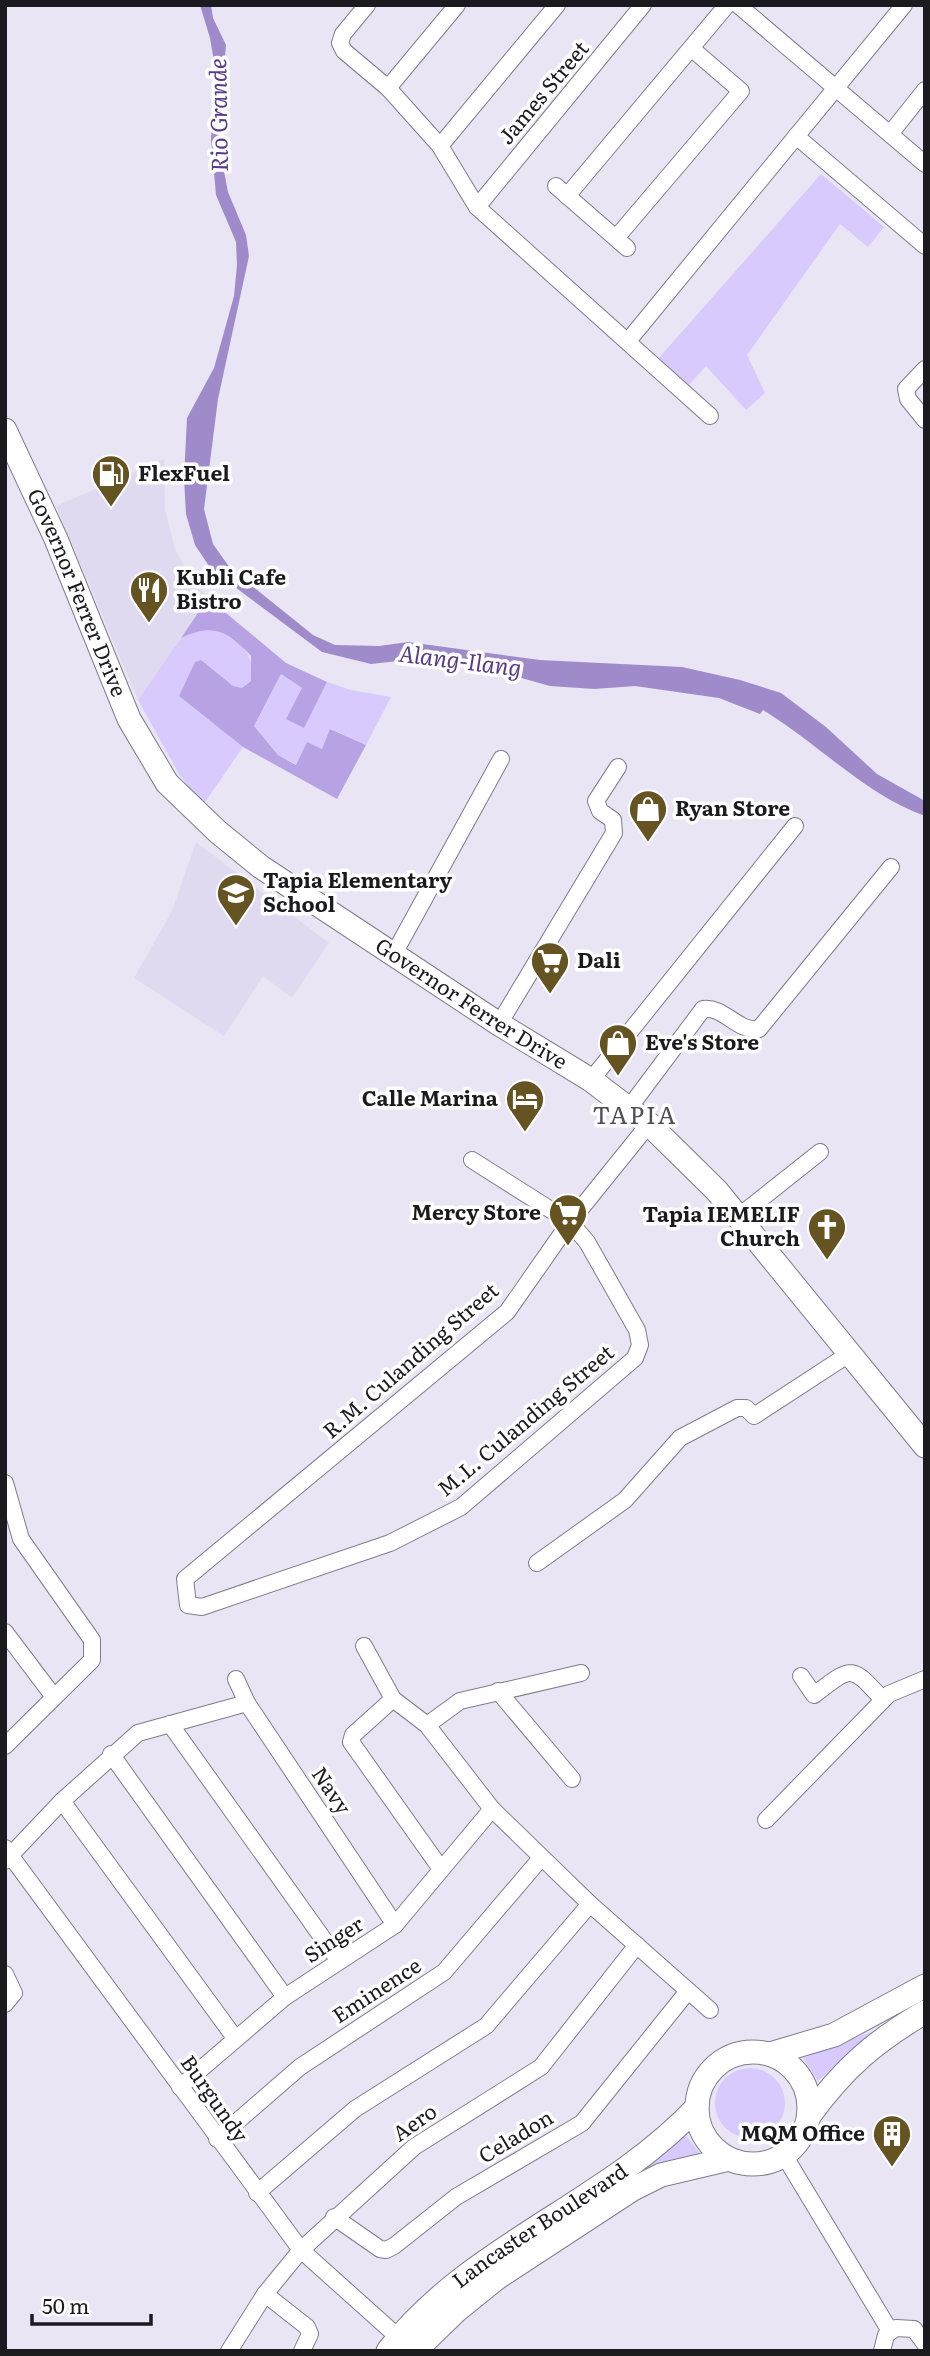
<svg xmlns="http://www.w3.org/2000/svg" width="930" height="2356" viewBox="0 0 930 2356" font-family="Literata,serif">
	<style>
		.built { fill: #e0daf1 }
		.green { fill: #d9cafe }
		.forest { fill: #b7a3e3 }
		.water { fill: #9f8bca }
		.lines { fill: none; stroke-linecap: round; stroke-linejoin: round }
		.street-casing { stroke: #807c8a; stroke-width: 18 }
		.secondary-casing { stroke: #807c8a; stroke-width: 25 }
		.street { stroke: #fff; stroke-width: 16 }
		.secondary { stroke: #fff; stroke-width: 23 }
		.labels { text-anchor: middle; stroke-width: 7; stroke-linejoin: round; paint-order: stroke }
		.street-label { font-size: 21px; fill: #1b1a1f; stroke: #fff }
		.poi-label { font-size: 21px; font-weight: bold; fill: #1b1a1f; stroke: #fff; text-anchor: start }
		.water-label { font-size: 23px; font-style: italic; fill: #583c88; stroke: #fff }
		.quarter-label { font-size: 24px; letter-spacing: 2px; fill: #504d59; stroke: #fff }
	</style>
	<rect width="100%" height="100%" fill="#e9e5f4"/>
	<g class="built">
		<path d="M 164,459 L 165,510 L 175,549 L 188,573 L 208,598 L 138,700 L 56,506 Z"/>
		<path d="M 196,842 L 329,943 L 292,998 L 263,976 L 224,1036 L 134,978 L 172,911 Z"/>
	</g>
	<g class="green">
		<path d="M 821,174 L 884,227 L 868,247 L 840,224 L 747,355 L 765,393 L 746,410 L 706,366 L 687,387 L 658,359 Z"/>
		<path d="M 205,627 C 234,634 256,649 251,681 L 242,688 L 233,686 L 195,663 L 179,696 L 243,747 L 203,805 L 179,774 L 138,700 L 181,638 Z"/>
		<path d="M 281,674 L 302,688 L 303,728 L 327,682 L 351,690 L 391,697 L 366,745 L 331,729 L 322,749 L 307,743 L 297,765 L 278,755 L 254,726 Z"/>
		<path d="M 871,2032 L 818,2081 L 803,2058 Z"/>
		<circle cx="750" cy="2103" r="35"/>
		<path d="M 684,2127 L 686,2136 L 701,2155 L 629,2180 Z"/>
	</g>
	<path class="forest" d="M 208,598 L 286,663 L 327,682 L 304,728 L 286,719 L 302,688 L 281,674 L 254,726 L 278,755 L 296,765 L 307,742 L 322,749 L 330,729 L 366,745 L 337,799 L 243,747 L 179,696 L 195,662 L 201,660 L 233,686 L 242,688 L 251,681 L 251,656 C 227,630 213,623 181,638 Z"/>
	<path class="water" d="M 200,5 L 211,5 L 213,18 L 226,45 L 222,90 L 222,161 L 228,192 L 246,235 L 249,256 L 218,399 L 204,509 L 213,544 L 230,568 L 247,582 L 313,635 L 335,645 L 379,646 L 408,642 L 540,660 L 682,667 L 740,680 L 781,693 L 826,727 L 877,774 L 925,801 L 925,816 C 866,795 816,742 763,710 L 760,714 L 719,698 L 635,686 L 594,689 L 550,686 L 489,669 L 398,661 L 371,664 L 322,652 L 211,569 L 195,545 L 186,514 L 184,478 L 187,418 L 214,368 L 234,296 L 237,265 L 236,242 L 216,195 L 211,140 L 215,67 L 210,38 Z"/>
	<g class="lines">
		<g class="street-casing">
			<g id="street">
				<path d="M 367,5 L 343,34 L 340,43 L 344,51 L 388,88 L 440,146 L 477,207 L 710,416"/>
				<path d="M 738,5 L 925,164"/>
				<path d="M 388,88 L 457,5"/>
				<path d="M 890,134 L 925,90"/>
				<path d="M 796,136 L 925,246"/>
				<path d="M 440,146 L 557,5"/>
				<path d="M 556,186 L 627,248"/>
				<path d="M 567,196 L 727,5"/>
				<path d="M 477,207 L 643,5"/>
				<path d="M 616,238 L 741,91 L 691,48"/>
				<path d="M 628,341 L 904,5"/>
				<path d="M 925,369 L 906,389 L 908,399 L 925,420"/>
				<path d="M 395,952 L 501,759"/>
				<path d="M 499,1024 L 614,833 L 613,820 L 600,811 L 596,801 L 618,767"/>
				<path d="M 591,1080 L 795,826"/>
				<path d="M 629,1108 L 703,1009 C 724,1006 737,1032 759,1029 L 891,867"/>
				<path d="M 472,1160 L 570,1222 L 587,1242 L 637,1330 L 640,1345 L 635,1358 L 461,1507 L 390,1543 L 202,1607 L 188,1605 L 185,1579 L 507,1312 L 570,1222 L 649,1124"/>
				<path d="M 738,1217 L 820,1152"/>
				<path d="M 5,1483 L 21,1539 L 92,1640 L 92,1660 L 5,1746"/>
				<path d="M 537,1563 L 625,1500 L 680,1438 L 737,1408 L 746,1408 L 754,1416 L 849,1354"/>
				<path d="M 5,1632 L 54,1697"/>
				<path d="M 364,1646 L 393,1699 L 427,1725 L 492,1809 L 590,1904 L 710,2010"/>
				<path d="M 801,1676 L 814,1695 C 852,1666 851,1664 883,1700"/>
				<path d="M 236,1679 L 247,1703 L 395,1925"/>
				<path d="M 498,1691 L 572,1779"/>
				<path d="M 393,1699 L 353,1735 L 351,1742 L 441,1869"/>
				<path d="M 170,1724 L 339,1961"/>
				<path d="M 427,1725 L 460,1701 L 581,1673"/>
				<path d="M 111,1754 L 285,1997"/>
				<path d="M 62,1801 L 235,2038"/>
				<path d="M 766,1820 L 889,1694 L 925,1679"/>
				<path d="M 5,1848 L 301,2250 L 407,2345"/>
				<path d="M 5,1861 L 62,1801 L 138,1733 L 247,1703"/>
				<path d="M 5,1974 L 14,1993 L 5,2004"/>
				<path d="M 180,2087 L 285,1997 L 395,1925 L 492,1809"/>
				<path d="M 217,2139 L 300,2067 L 444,1972 L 541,1858"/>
				<path d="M 784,2155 L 890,2331"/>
				<path d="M 257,2193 L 355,2109 L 486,2026 L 590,1904"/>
				<path d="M 334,2217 L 380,2249 L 386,2250 L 394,2246 L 456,2197 L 582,2123 L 688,1991"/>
				<path d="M 265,2294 L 307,2327 L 310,2334 L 302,2351"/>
				<path d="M 229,2351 L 265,2294 L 301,2250 L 414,2147 L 541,2067 L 637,1945"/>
				<path d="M 882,2351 L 886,2335 L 896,2328 L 914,2329 L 925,2344"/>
			</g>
		</g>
		<g class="secondary-casing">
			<g id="secondary">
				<path id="s1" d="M 5,430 L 56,539 L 129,719 L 167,783 L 218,832 L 261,867 L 499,1024 L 591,1080 L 649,1124 L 717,1191 L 925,1446"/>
				<circle cx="753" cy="2108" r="56"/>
				<path d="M 770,2054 L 834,2035 L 925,1986"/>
				<path d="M 809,2116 C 844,2068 874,2042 925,2012"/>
				<path id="s2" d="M 388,2351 C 470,2245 606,2204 697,2107"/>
				<path d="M 415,2351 L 456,2311 L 497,2278 L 633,2189 L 661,2175 L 729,2159"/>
			</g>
		</g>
		<use href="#street" class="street"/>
		<use href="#secondary" class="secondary"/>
	</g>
	<defs>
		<g id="fuel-pin" transform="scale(2.0125)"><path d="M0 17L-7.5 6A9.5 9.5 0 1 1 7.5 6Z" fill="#655422" stroke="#fff"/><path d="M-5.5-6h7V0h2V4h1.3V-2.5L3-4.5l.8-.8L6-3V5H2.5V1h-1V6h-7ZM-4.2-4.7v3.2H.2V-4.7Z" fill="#fff"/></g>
		<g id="restaurant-pin" transform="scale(2.0125)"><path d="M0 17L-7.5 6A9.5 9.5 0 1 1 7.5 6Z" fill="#655422" stroke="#fff"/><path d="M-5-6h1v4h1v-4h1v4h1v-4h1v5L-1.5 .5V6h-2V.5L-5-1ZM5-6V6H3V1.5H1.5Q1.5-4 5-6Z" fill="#fff"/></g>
		<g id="shop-pin" transform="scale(2.0125)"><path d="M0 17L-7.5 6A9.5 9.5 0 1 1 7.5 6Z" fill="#655422" stroke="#fff"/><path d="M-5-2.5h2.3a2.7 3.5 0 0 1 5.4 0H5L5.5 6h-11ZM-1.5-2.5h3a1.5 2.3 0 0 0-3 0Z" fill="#fff"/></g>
		<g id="school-pin" transform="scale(2.0125)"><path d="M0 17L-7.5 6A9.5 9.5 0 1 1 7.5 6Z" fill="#655422" stroke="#fff"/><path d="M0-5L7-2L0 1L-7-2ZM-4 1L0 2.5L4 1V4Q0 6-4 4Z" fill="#fff"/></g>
		<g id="supermarket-pin" transform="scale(2.0125)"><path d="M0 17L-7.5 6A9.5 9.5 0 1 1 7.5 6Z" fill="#655422" stroke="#fff"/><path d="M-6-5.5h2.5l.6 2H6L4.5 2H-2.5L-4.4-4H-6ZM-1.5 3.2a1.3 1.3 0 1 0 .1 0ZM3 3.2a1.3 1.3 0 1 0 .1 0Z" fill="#fff"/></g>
		<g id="hotel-pin" transform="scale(2.0125)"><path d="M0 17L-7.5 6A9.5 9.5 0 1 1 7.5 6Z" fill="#655422" stroke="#fff"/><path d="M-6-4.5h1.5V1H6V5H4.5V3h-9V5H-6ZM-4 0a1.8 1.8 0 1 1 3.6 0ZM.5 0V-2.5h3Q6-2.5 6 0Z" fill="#fff"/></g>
		<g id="church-pin" transform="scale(2.0125)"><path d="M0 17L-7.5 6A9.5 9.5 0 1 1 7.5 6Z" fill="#655422" stroke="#fff"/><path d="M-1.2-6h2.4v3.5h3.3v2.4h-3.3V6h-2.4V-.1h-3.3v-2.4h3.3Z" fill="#fff"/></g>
		<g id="building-pin" transform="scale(2.0125)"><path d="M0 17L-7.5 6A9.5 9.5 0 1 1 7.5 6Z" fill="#655422" stroke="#fff"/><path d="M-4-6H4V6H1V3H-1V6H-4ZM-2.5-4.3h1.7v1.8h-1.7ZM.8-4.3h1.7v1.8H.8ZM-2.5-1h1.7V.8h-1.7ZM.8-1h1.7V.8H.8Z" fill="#fff"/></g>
	</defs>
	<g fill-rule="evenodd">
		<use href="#fuel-pin" x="111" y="474"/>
		<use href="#restaurant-pin" x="149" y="590"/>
		<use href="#shop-pin" x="648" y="809"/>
		<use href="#school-pin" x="236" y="893"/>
		<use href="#supermarket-pin" x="550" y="961"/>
		<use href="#shop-pin" x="618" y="1043"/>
		<use href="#hotel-pin" x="525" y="1099"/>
		<use href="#supermarket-pin" x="568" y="1213"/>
		<use href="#church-pin" x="827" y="1227"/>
		<use href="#building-pin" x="892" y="2134"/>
	</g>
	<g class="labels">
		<g class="street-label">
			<text transform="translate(544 93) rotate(-50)" y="7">James Street</text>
			<text dy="7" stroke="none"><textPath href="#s1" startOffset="178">Governor Ferrer Drive</textPath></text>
			<text dy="7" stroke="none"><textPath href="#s1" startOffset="766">Governor Ferrer Drive</textPath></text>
			<text transform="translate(411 1361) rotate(-41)" y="7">R.M. Culanding Street</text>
			<text transform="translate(526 1421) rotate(-40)" y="7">M.L. Culanding Street</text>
			<text transform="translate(331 1791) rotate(56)" y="7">Navy</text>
			<text transform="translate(334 1940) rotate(-33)" y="7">Singer</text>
			<text transform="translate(377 1991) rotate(-33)" y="7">Eminence</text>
			<text transform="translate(214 2099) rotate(55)" y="7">Burgundy</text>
			<text transform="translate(415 2123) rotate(-35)" y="7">Aero</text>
			<text transform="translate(516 2137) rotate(-31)" y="7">Celadon</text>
			<text dy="7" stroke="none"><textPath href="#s2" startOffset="198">Lancaster Boulevard</textPath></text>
		</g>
		<g class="poi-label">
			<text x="138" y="481">FlexFuel</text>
			<text x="176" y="585">Kubli Cafe<tspan x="176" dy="24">Bistro</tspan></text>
			<text x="675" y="816">Ryan Store</text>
			<text x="263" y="888">Tapia Elementary<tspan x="263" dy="24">School</tspan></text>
			<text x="577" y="968">Dali</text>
			<text x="645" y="1050">Eve's Store</text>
			<text x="498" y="1106" text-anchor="end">Calle Marina</text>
			<text x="541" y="1220" text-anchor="end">Mercy Store</text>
			<text x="800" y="1222" text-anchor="end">Tapia IEMELIF<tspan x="800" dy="24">Church</tspan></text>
			<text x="865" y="2141" text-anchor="end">MQM Office</text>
		</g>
		<g class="water-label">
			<text transform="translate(219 115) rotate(-91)" y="8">Rio Grande</text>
			<text transform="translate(460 661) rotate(7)" y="8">Alang-Ilang</text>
		</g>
		<g class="quarter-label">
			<text x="635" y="1124">TAPIA</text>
		</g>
	</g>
	<rect width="930" height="2356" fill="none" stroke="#1b1a1f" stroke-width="14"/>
	<path d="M32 2314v10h119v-10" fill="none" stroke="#1b1a1f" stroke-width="3.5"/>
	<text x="42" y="2314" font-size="21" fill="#1b1a1f" stroke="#ffffff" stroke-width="5" paint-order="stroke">50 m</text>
</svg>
